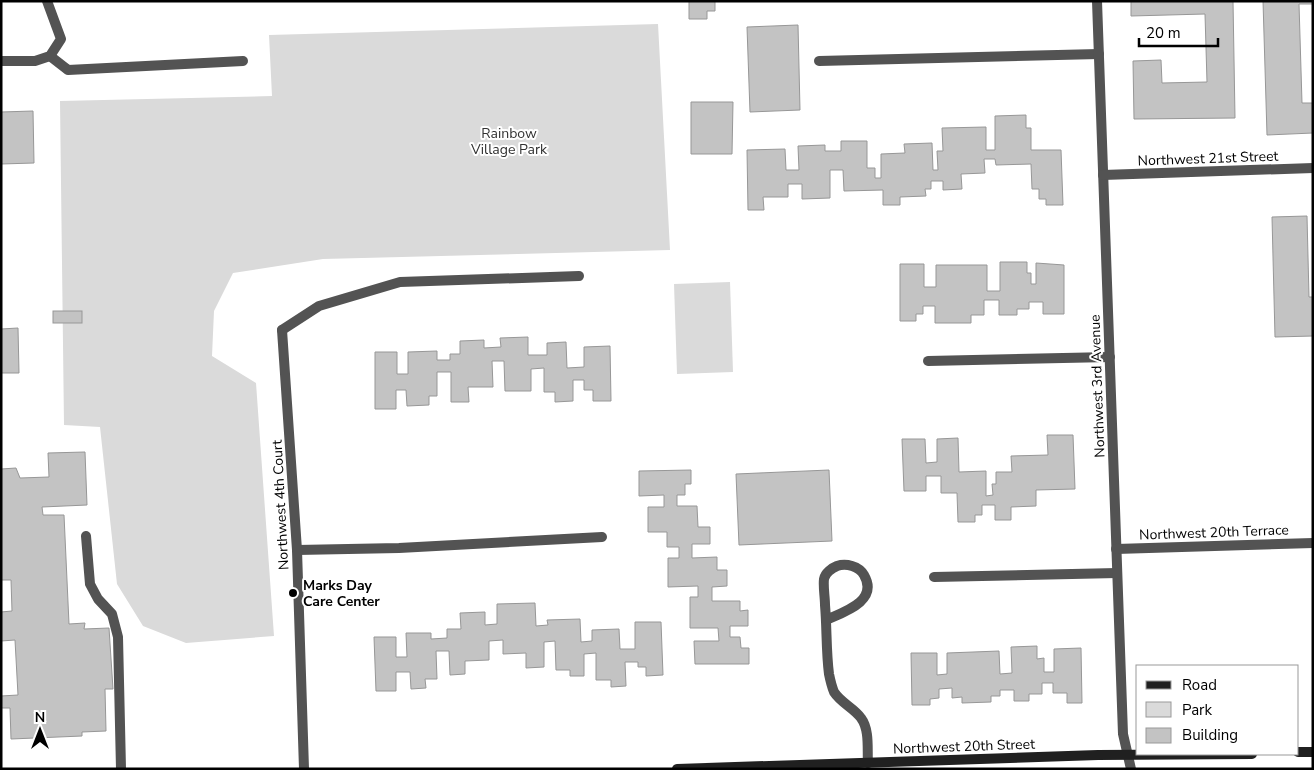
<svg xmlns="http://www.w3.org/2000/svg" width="1314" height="770" viewBox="0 0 1314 770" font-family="'Nunito Sans',sans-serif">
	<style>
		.green { fill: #dadada }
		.building { fill: #c3c3c3; stroke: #979797 }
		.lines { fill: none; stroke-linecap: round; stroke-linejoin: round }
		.lane { stroke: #535353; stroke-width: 10 }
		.street { stroke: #535353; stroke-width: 10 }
		.secondary { stroke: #202020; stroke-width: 10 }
		.poi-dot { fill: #000; stroke: #fff; stroke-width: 2 }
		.labels { text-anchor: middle; stroke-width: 4; stroke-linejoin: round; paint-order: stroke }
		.park-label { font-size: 14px; fill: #313131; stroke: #fff }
		.street-label { font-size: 14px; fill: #000; stroke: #fff }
		.poi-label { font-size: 14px; font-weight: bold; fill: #000; stroke: #fff; text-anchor: start }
	</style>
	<rect width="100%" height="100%" fill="#fff"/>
	<g class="green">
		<path d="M 658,24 L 670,250 L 323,259 L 233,273 L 214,311 L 212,356 L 256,383 L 274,636 L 186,643 L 143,626 L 117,584 L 100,427 L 64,425 L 60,101 L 272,96 L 269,35 Z"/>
		<path d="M 730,282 L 733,372 L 677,374 L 674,284 Z"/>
	</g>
	<g class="building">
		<path d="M 689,1 L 715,1 L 715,11 L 707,11 L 707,19 L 689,19 Z"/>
		<path d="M 1131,1 L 1233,1 L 1235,118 L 1134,119 L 1133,61 L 1161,60 L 1162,83 L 1207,82 L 1205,14 L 1131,16 Z"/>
		<path d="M 1263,1 L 1313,1 L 1313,4 L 1299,4 L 1302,103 L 1313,103 L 1313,133 L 1267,135 Z"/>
		<path d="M 798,25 L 800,110 L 750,112 L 747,27 Z"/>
		<path d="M 691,102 L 733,102 L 732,154 L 691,154 Z"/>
		<path d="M 33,111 L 34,163 L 1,164 L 1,112 Z"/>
		<path d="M 1026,115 L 1026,128 L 1031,128 L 1031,150 L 1061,150 L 1063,205 L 1046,205 L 1046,199 L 1039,199 L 1039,189 L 1032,189 L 1031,164 L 996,165 L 995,159 L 984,159 L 985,173 L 961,174 L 962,189 L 943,190 L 943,181 L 931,181 L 931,189 L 925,189 L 926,196 L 900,197 L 900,205 L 883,205 L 883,190 L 844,191 L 843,170 L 830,170 L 830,198 L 802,199 L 802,184 L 788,184 L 788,197 L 763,197 L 764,210 L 748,210 L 747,150 L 785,149 L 786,170 L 799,170 L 798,146 L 825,145 L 825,151 L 841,151 L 841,141 L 867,141 L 867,168 L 875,168 L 875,178 L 881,178 L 881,154 L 905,153 L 904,144 L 932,143 L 933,170 L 938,170 L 937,151 L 943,151 L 942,128 L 986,127 L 986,150 L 995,150 L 995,116 Z"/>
		<path d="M 1307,216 L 1309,297 L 1313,297 L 1313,336 L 1275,337 L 1272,217 Z"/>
		<path d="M 1000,262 L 1027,262 L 1027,273 L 1031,273 L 1031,284 L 1036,284 L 1036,263 L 1064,265 L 1064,314 L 1043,314 L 1043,302 L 1029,302 L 1029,309 L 1017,309 L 1017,315 L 999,315 L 999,300 L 984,300 L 984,315 L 971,315 L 971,323 L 935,323 L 935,306 L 923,306 L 923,314 L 916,314 L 916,321 L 900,321 L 900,264 L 924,264 L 924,287 L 936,287 L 936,265 L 987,265 L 987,291 L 1000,291 Z"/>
		<rect x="53" y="311" width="29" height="12"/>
		<path d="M 18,328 L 19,373 L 1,373 L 1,329 Z"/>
		<path d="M 528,337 L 528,355 L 547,355 L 547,343 L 566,342 L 567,368 L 584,367 L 584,347 L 610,346 L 611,401 L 593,401 L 593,390 L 584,390 L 584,380 L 573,380 L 573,401 L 555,402 L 555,392 L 544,392 L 544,368 L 531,369 L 531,391 L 505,391 L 504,361 L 492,361 L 493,387 L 468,387 L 469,402 L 451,402 L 451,372 L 437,372 L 437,396 L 429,396 L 429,405 L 407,406 L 406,390 L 396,390 L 396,409 L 375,409 L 375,352 L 397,352 L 397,374 L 408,374 L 408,352 L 437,351 L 437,360 L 450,360 L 450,354 L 460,354 L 460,341 L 484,340 L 484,348 L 501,347 L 500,338 Z"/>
		<path d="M 1047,435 L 1073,435 L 1075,489 L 1036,490 L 1036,506 L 1011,507 L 1011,520 L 995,520 L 995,505 L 982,505 L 982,515 L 975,515 L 975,522 L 958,522 L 957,493 L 941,493 L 941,476 L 926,476 L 926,491 L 904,491 L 902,439 L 925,439 L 926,463 L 937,462 L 937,439 L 958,438 L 959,472 L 986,471 L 986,496 L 993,495 L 992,484 L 996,484 L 996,472 L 1012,472 L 1011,456 L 1048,455 Z"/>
		<path d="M 85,452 L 87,505 L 42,507 L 43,515 L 64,515 L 69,624 L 85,623 L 84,629 L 109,628 L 113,689 L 105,689 L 106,731 L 82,732 L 82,736 L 11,739 L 10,708 L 1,708 L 1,696 L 18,695 L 15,640 L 1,641 L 1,612 L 12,611 L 11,580 L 1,580 L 1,469 L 16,468 L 20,478 L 49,477 L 48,453 Z"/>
		<path d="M 691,470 L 691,484 L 685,484 L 685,495 L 677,495 L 677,506 L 697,506 L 698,527 L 710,527 L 710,544 L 692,544 L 692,558 L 717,557 L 717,570 L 727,570 L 727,586 L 712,587 L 712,601 L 740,601 L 740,611 L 748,610 L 748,626 L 730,626 L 730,637 L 740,637 L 741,648 L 749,648 L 749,664 L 695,664 L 694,641 L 719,641 L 718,628 L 690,628 L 690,597 L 698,597 L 698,586 L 668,587 L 668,558 L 679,558 L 679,547 L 667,547 L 667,532 L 648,532 L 648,507 L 664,507 L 664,495 L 639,496 L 639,471 Z"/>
		<path d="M 829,470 L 832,541 L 739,545 L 736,474 Z"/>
		<path d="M 535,603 L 536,626 L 548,625 L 547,620 L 580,619 L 581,642 L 592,641 L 592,630 L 619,629 L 620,649 L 635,649 L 635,622 L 661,622 L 663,675 L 646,676 L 646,667 L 638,667 L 638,662 L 625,662 L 626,686 L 611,687 L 611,680 L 596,680 L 596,653 L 584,654 L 584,676 L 570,676 L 570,670 L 556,670 L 555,641 L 544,642 L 544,667 L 526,668 L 526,653 L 503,654 L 503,640 L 489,641 L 489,660 L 465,661 L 465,674 L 450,675 L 449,651 L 436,651 L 437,679 L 425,679 L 426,688 L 411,689 L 410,672 L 396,672 L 396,691 L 376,691 L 374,637 L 396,637 L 396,657 L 407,657 L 406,633 L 431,633 L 431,639 L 447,638 L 447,629 L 461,629 L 460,613 L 485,612 L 485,625 L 497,624 L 497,604 Z"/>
		<path d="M 1037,646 L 1037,659 L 1044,658 L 1044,672 L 1054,672 L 1054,649 L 1081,648 L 1082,703 L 1067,703 L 1067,693 L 1053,693 L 1053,683 L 1042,683 L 1042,694 L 1029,694 L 1029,701 L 1014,701 L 1014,690 L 1000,690 L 1000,696 L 991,696 L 991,702 L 962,703 L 962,697 L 952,698 L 952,688 L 939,689 L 939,698 L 930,699 L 930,705 L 912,705 L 911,653 L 937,653 L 937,675 L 947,674 L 947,653 L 999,651 L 1000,674 L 1012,673 L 1011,647 Z"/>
	</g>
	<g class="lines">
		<g class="lane">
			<path d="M 50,56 L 68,70 L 243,61"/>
			<path d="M 1,61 L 35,61 L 50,56 L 61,39 L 47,1"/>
			<path d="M 819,61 L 1099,54"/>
			<path d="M 282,330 L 319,306 L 400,282 L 579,276"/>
			<path d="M 928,361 L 1110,357"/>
			<path d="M 86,536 L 90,584 L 98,599 L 112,614 L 118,637 L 121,769"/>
			<path d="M 297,550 L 399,548 L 602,537"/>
			<path d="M 934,577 L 1117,573"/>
			<path d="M 826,620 C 844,612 879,601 864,575 C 859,566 846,563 837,566 C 832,568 825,573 824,579 C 823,587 825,597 825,605 C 827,628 826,651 829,674 C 830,679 832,687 834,692 C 841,703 854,708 861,718 C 870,730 867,750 868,763"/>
		</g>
		<g class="street">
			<path d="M 1097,1 L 1123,734 L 1131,769"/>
			<path d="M 1103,175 L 1313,168"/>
			<path d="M 282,330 L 297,550 L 304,769"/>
			<path d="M 1116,549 L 1313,543"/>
		</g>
		<g class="secondary">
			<path d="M 1298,752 L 1313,752"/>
			<path d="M 677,769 L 1098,755 L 1252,754"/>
		</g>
	</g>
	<circle class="poi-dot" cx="293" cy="593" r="5"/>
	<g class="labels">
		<g class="park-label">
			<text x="509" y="138">Rainbow<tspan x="509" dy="16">Village Park</tspan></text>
		</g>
		<g class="street-label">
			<text transform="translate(1208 158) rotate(-2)" y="5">Northwest 21st Street</text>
			<text transform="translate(1097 386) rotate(-92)" y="5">Northwest 3rd Avenue</text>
			<text transform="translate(280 505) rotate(-93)" y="5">Northwest 4th Court</text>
			<text transform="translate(1214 532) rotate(-2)" y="5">Northwest 20th Terrace</text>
			<text transform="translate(964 746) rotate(-2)" y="5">Northwest 20th Street</text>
		</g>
		<g class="poi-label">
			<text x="303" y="590">Marks Day<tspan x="303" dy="16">Care Center</tspan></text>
		</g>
	</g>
	<rect width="1314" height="770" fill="none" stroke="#000000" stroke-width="5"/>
	<rect x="1136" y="665" width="162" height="90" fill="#ffffff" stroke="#999999"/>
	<rect x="1146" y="681" width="25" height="8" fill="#202020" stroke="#999999"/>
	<text x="1182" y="690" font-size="15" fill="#000000">Road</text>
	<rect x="1146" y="702" width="25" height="15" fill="#dadada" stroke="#999999"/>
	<text x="1182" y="715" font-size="15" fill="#000000">Park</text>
	<rect x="1146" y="728" width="25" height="15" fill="#c3c3c3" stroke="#999999"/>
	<text x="1182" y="740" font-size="15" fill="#000000">Building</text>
	<g transform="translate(40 730)" stroke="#ffffff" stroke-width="4" paint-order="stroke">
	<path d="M0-4L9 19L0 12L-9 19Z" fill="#000000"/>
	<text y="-8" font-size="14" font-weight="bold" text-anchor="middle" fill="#000000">N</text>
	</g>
	<path d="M1139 38v8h79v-8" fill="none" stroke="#000000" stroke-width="2.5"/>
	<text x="1146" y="38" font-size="15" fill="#000000" stroke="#ffffff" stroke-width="4" paint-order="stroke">20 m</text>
</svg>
